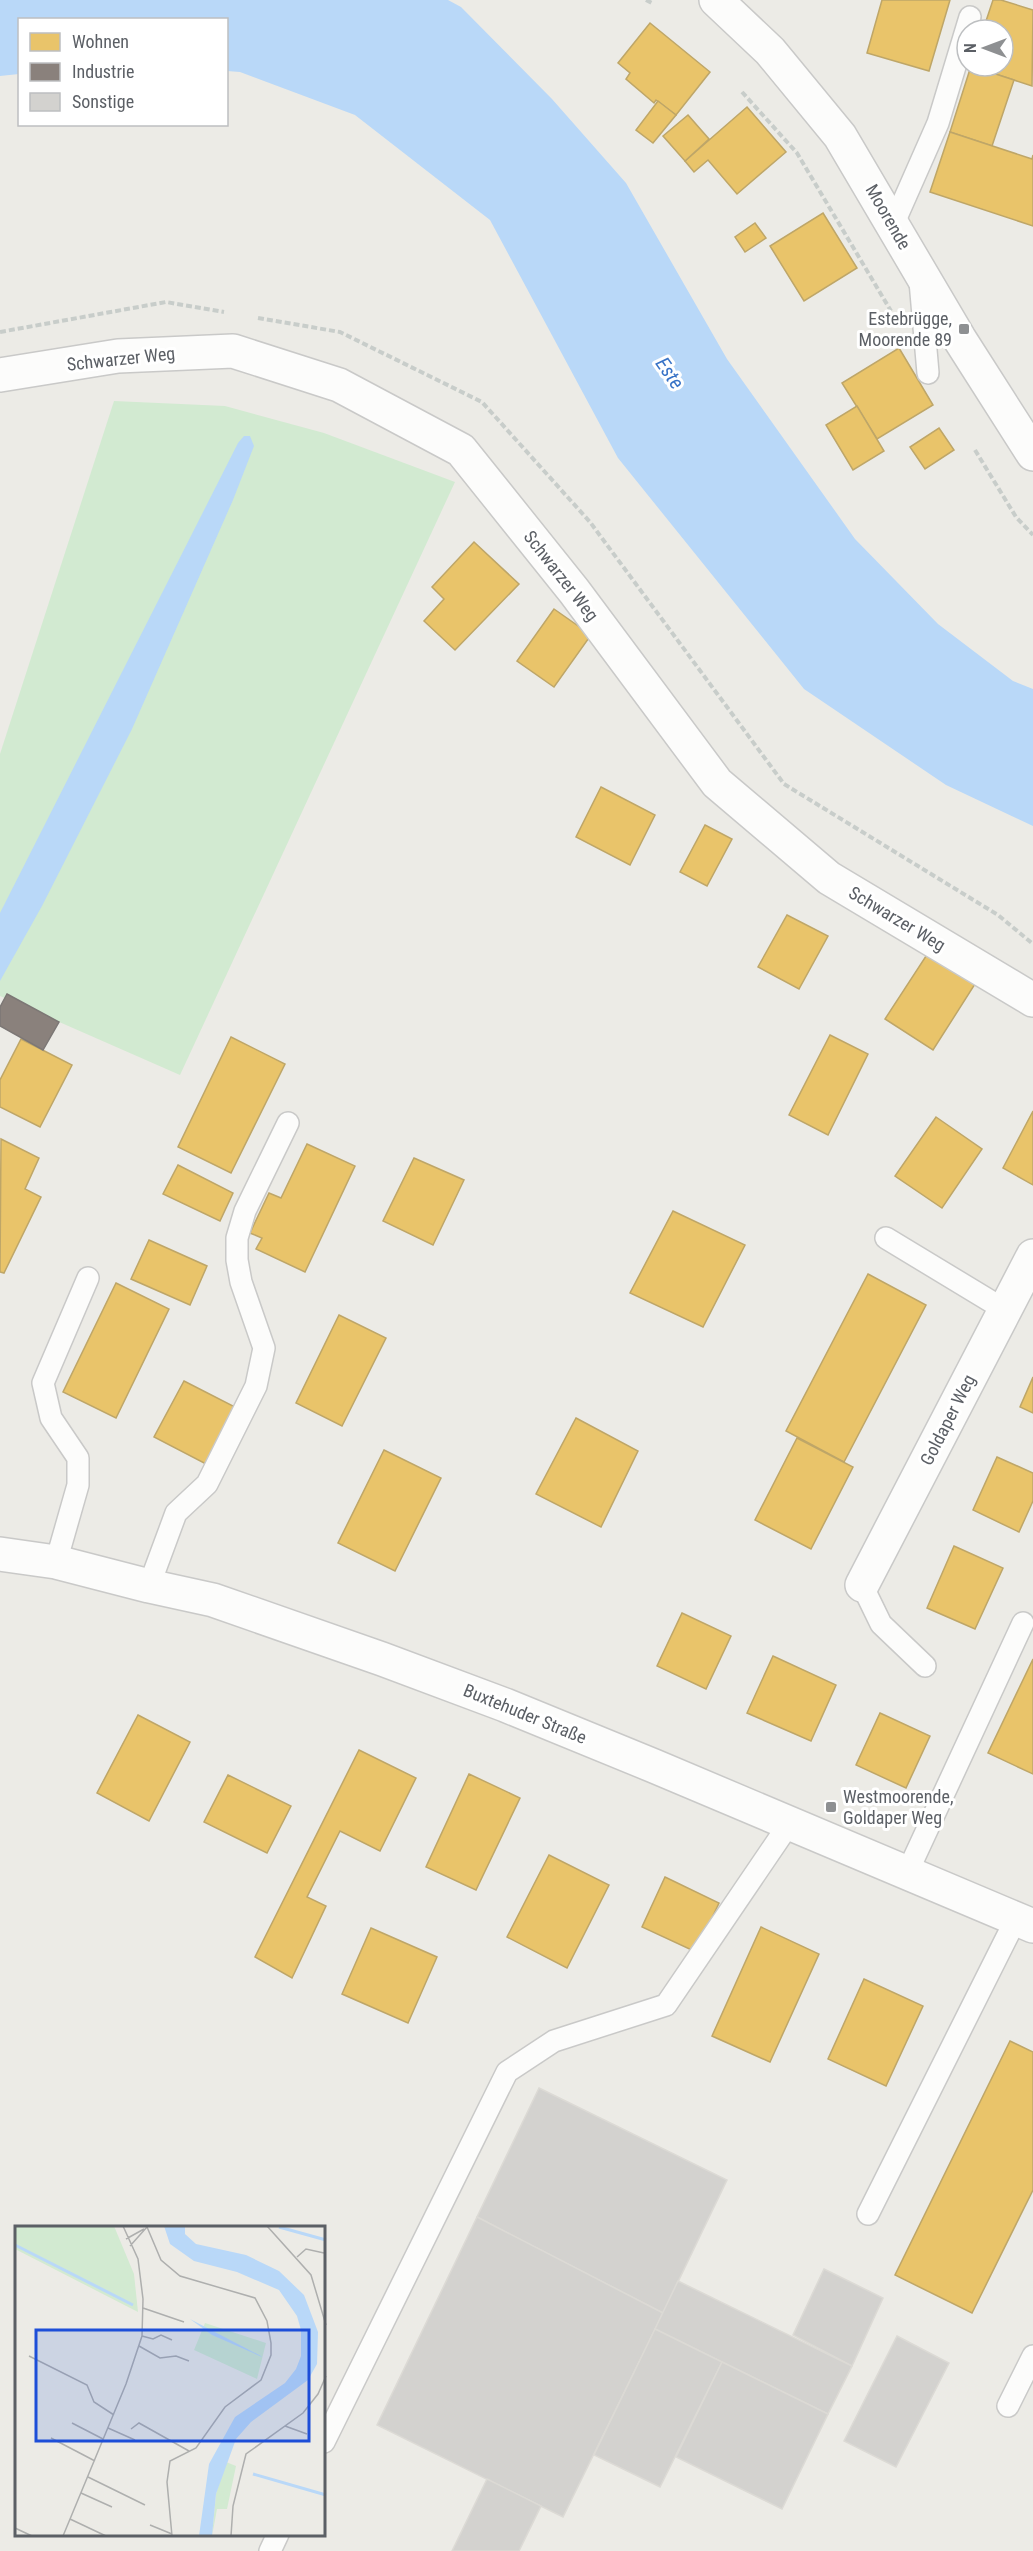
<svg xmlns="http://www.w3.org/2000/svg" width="1033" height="2551" viewBox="0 0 1033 2551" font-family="'Roboto Condensed',sans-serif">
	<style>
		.green { fill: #d2ead1 }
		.water { fill: #b9d8f8 }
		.homes { fill: #e9c46a; stroke: #bea668; stroke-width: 1.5 }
		.industry { fill: #8a817c; stroke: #7c7775; stroke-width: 1.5 }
		.building { fill: #d3d2cf; stroke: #dcdad5; stroke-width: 1.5 }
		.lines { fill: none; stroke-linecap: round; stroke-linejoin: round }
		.service-casing { stroke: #c9c9c8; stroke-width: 24 }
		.minor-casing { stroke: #c9c9c8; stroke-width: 36 }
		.tertiary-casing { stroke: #c9c9c8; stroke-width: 36 }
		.path { stroke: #c8cdca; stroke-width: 4; stroke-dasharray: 6 3; stroke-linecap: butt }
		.service { stroke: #fcfcfb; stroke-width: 21 }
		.minor { stroke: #fcfcfb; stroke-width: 33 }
		.tertiary { stroke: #fcfcfb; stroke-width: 33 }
		.poi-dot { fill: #8e9092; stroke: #fff; stroke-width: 2 }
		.labels { text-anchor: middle; stroke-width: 6; stroke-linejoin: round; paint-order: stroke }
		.street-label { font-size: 18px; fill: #5b5f65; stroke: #fff }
		.poi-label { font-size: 18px; fill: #5b5f65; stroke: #fff; text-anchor: end }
		.water-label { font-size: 20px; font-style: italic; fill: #3772c6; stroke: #fff }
		.inset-river { fill: none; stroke: #b9d8f8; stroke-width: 3 }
		.inset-road { fill: none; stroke: #aeafae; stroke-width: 1.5 }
		.view { fill: #1d4ed8; fill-opacity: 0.15; stroke: #1d4ed8; stroke-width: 3 }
		.inset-edge { fill: none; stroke: #5b5f65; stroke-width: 3 }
	</style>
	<rect width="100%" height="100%" fill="#ecebe6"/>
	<path class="green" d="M 114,401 L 225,406 L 324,433 L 455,482 L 180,1075 L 0,996 L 0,754 Z"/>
	<g class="water">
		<path d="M 0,0 L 448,0 L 461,7 L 552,99 L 626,183 L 727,359 L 855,539 L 938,624 L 1013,681 L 1033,689 L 1033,826 L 946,785 L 804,689 L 618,458 L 490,220 L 355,115 L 240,72 L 227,71 L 226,20 L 20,20 L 19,74 L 0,76 Z"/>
		<path d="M 244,436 L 250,436 L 254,446 L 233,500 L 132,729 L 42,906 L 0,981 L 0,913 L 238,443 Z"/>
	</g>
	<g class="homes">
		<path d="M 882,0 L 950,0 L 929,71 L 867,53 Z"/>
		<path d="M 993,0 L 1001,0 L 1033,10 L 1032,86 L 971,66 L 1003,66 L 1003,30 L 983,30 Z"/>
		<path d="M 650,23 L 710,72 L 676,115 L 656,100 L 654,103 L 626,79 L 630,73 L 618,63 Z"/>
		<path d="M 971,66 L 1014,80 L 992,146 L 950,132 Z"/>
		<path d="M 658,101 L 676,115 L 653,143 L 636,130 Z"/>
		<path d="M 747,107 L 786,152 L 737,194 L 708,160 L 694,172 L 685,161 Z"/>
		<path d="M 688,115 L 709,139 L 685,161 L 663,136 Z"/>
		<path d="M 950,132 L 1032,159 L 1033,155 L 1033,226 L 930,192 Z"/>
		<path d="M 823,213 L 857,268 L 804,301 L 770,246 Z"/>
		<path d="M 755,223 L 766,238 L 745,252 L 735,237 Z"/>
		<path d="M 899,348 L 933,405 L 877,439 L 842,383 Z"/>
		<path d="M 857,406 L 884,451 L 853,470 L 826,425 Z"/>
		<path d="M 939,428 L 954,450 L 925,469 L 910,447 Z"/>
		<path d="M 474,542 L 519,584 L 455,650 L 424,621 L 444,599 L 432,587 Z"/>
		<path d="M 554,609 L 591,635 L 554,687 L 517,661 Z"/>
		<path d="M 601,787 L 655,815 L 630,865 L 576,837 Z"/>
		<path d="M 705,825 L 732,839 L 707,886 L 680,872 Z"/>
		<path d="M 787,915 L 828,936 L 799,989 L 758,967 Z"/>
		<path d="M 928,953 L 975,984 L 933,1050 L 885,1019 Z"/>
		<path d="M 830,1035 L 868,1054 L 828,1135 L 789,1115 Z"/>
		<path d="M 231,1037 L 285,1064 L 231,1173 L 178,1147 Z"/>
		<path d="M 21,1039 L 72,1065 L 40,1127 L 0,1107 L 0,1080 Z"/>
		<path d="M 1033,1111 L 1033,1185 L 1003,1168 Z"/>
		<path d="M 936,1117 L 982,1149 L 942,1208 L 895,1176 Z"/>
		<path d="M 1,1139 L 39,1158 L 25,1189 L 41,1197 L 4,1273 L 0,1272 Z"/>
		<path d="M 307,1144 L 355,1166 L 305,1272 L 256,1249 L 262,1238 L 250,1233 L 269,1193 L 281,1198 Z"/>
		<path d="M 414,1158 L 464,1180 L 433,1245 L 383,1221 Z"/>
		<path d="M 178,1165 L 233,1193 L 220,1221 L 163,1194 Z"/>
		<path d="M 673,1211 L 745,1245 L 703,1327 L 630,1293 Z"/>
		<path d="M 149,1240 L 207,1266 L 190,1305 L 131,1279 Z"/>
		<path d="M 868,1274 L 926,1305 L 844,1462 L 786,1431 Z"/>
		<path d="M 116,1283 L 169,1309 L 116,1418 L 63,1392 Z"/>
		<path d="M 339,1315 L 386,1338 L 342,1426 L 296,1403 Z"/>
		<path d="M 1033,1377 L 1033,1413 L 1020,1407 Z"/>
		<path d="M 184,1381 L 235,1407 L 206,1464 L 154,1437 Z"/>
		<path d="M 576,1418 L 638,1451 L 601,1527 L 536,1494 Z"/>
		<path d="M 797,1438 L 853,1467 L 811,1549 L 755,1520 Z"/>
		<path d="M 384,1450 L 441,1478 L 395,1571 L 338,1543 Z"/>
		<path d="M 997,1457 L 1033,1473 L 1033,1501 L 1019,1532 L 973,1510 Z"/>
		<path d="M 954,1546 L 1003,1568 L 975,1629 L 927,1608 Z"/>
		<path d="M 682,1613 L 731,1636 L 706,1689 L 657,1666 Z"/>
		<path d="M 773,1656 L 836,1685 L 811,1741 L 747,1713 Z"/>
		<path d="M 1033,1659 L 1033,1774 L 988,1753 Z"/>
		<path d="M 880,1713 L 930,1736 L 906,1788 L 856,1765 Z"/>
		<path d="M 138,1715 L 190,1742 L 149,1821 L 97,1793 Z"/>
		<path d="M 359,1750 L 416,1778 L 380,1851 L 340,1831 L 307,1897 L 326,1906 L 292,1978 L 255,1957 Z"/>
		<path d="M 469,1774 L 520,1798 L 476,1890 L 426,1867 Z"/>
		<path d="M 228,1775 L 291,1806 L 267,1853 L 204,1822 Z"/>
		<path d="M 549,1855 L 609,1885 L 567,1968 L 507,1937 Z"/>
		<path d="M 665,1877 L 719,1903 L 696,1952 L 642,1927 Z"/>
		<path d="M 761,1927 L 819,1954 L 770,2062 L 712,2036 Z"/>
		<path d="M 371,1928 L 437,1957 L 408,2023 L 342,1994 Z"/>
		<path d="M 864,1979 L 923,2006 L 886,2086 L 828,2059 Z"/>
		<path d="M 1010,2041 L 1033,2052 L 1033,2190 L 972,2313 L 895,2275 Z"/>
	</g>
	<path class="industry" d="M 7,994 L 59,1022 L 43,1050 L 0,1026 L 0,1007 Z"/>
	<g class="building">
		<path d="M 539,2088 L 727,2180 L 663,2313 L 477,2217 Z"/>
		<path d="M 477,2217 L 663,2313 L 563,2517 L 377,2425 Z"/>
		<path d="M 824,2269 L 883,2298 L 852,2366 L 793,2335 Z"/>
		<path d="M 678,2281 L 852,2366 L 828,2414 L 655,2329 Z"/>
		<path d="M 655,2329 L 722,2362 L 660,2487 L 594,2455 Z"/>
		<path d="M 897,2336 L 949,2363 L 896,2467 L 844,2441 Z"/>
		<path d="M 722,2362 L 828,2414 L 782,2509 L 676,2457 Z"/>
		<path d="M 487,2479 L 541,2506 L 519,2551 L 452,2551 Z"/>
	</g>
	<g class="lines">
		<g class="service-casing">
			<g id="service">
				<path d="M 893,225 L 938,123 L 970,17"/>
				<path d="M 920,281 L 928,373"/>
				<path d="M 886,1238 L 1005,1310"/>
				<path d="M 56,1562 L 78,1485 L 78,1458 L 51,1418 L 43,1383 L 88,1278"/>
				<path d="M 862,1585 L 881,1624 L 925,1666"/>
				<path d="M 149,1586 L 176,1513 L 207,1484 L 256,1386 L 264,1348 L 241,1282 L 237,1260 L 237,1238 L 245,1211 L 288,1123"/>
				<path d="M 907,1873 L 1023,1623"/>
				<path d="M 868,2214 L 1016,1919"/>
				<path d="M 1008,2406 L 1033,2356"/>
				<path d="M 324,2442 L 507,2072 L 554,2041 L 666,2005 L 789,1824"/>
				<path d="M 270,2551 L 278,2534"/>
			</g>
		</g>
		<g class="minor-casing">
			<g id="minor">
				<path d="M 0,375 L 118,356 L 233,351 L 339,385 L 461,450 L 574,591 L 717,783 L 829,878 L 1033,1000"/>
				<path d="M 862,1585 L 1033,1256"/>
			</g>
		</g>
		<g class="tertiary-casing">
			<g id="tertiary">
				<path d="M 716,0 L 770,51 L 840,136 L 959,338 L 1033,454"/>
				<path d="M 0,1554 L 56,1562 L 149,1586 L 213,1600 L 382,1659 L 505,1705 L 654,1766 L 1033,1926"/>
			</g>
		</g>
		<g class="path">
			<path d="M 646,0 L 654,4"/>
			<path d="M 742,92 L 797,153 L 891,311"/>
			<path d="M 258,318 L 340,332 L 482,402 L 590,522 L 784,784 L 998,915 L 1033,944"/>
			<path d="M 0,332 L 166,302 L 224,312"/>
			<path d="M 975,450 L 1016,517 L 1033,535"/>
		</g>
		<use href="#service" class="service"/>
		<use href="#minor" class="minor"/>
		<use href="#tertiary" class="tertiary"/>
	</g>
	<g class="poi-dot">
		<rect x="958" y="323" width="12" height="12" rx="3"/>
		<rect x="825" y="1801" width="12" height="12" rx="3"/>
	</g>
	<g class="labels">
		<g class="street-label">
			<text transform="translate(888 217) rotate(60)" y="6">Moorende</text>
			<text transform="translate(121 359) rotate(-6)" y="6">Schwarzer Weg</text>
			<text transform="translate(561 576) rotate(52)" y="6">Schwarzer Weg</text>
			<text transform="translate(897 919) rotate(31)" y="6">Schwarzer Weg</text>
			<text transform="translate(948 1420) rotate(-63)" y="6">Goldaper Weg</text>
			<text transform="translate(525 1714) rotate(22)" y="6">Buxtehuder Straße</text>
		</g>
		<g class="poi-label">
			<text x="952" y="325">Estebrügge,<tspan x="952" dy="21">Moorende 89</tspan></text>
			<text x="843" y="1803" text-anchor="start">Westmoorende,<tspan x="843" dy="21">Goldaper Weg</tspan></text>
		</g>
		<g class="water-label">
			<text transform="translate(670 373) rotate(55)" y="7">Este</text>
		</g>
	</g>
	<g transform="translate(15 2226)">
		<rect width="310" height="310" fill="#ecebe6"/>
		<path d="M 0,0 L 99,0 L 119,48 L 123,86 L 0,23 ZM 190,97 L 251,117 L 242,153 L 179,124 ZM 211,236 L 221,240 L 212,283 L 202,283 L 197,310 L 201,268 Z" fill="#d2ead1"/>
		<path d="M 149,0 L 170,0 L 170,8 L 181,18 L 231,29 L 264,45 L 289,69 L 303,106 L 302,138 L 293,154 L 236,196 L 221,213 L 201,268 L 197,310 L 184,310 L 194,238 L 220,191 L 270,157 L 281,143 L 286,130 L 286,104 L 282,90 L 264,64 L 222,46 L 179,35 L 155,18 ZM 175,93 L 246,130 L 247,131 L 197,109 Z" fill="#b9d8f8"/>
		<path class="inset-river" d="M 264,1 L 311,14M 0,19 L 118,79M 238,248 L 311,269"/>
		<path class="inset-road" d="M 252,0 L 296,49 L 311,99M 132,1 L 146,34 L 165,50 L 240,72 L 252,95 L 256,117 L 256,129 L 246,154 L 210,181 L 181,222 L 155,235 L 152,256 L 157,310M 111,13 L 129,3M 115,20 L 132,1M 282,31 L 291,23 L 309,27M 128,82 L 169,96M 127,110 L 138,113 L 146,109 L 157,114M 124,120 L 145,132 L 161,130 L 174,135M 14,130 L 72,159 L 79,176 L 99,189M 57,197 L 88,213M 270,200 L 292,208M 93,202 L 120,214M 116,203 L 124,197 L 174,225M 36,212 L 80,235M 73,251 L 130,279M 66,267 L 97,281M 55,293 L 91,310M 135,299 L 157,308M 0,302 L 17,310M 48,310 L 111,158 L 127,110 L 128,73 L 123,33 L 108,0M 216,310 L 218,280 L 231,228 L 288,187 L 303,168 L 311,150"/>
		<path class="view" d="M 21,104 L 294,104 L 294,215 L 21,215 Z"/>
		<rect width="310" height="310" class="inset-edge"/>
	</g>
	<rect x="18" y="18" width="210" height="108" fill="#ffffff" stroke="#bdbfc1" stroke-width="1.5"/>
	<rect x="30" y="33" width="30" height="18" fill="#e9c46a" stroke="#bdbfc1" stroke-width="1.5"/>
	<text x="72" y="48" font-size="18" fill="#5b5f65">Wohnen</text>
	<rect x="30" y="63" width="30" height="18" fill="#8a817c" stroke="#bdbfc1" stroke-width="1.5"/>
	<text x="72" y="78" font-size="18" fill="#5b5f65">Industrie</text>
	<rect x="30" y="93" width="30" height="18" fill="#d3d2cf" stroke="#bdbfc1" stroke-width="1.5"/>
	<text x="72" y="108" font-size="18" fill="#5b5f65">Sonstige</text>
	<g transform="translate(985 48) rotate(270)"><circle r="28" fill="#ffffff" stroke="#bdbfc1" stroke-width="1.5"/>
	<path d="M0-4.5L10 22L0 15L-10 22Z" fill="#8e9092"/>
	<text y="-9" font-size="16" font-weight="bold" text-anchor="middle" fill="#5b5f65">N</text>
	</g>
</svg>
